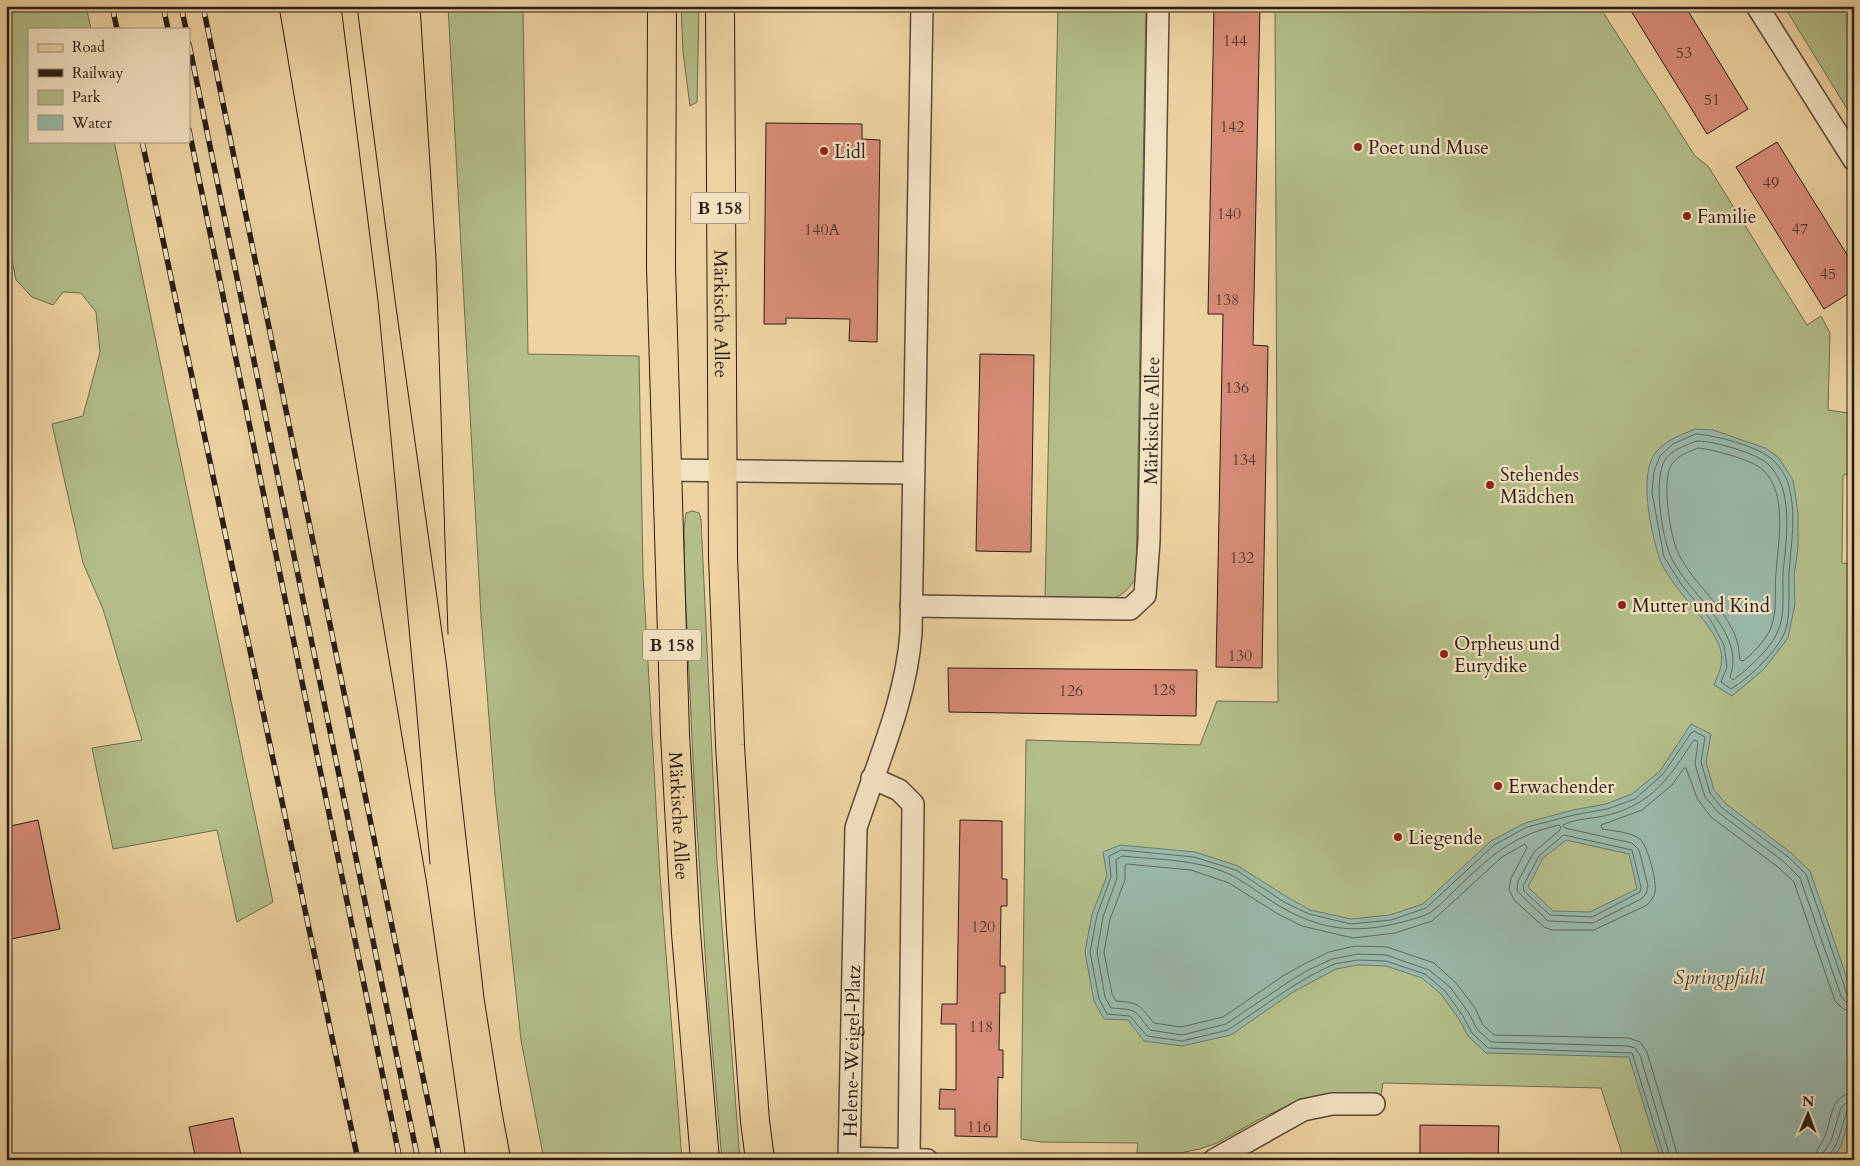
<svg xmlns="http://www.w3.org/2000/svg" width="1860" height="1166" viewBox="0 0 1860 1166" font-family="Cardo,serif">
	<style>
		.green { fill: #b3be89; stroke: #6d6d50 }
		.water { fill: #99b8aa; stroke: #6b7a6f; fill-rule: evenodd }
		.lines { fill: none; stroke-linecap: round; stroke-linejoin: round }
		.shore { stroke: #606a60; stroke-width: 1 }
		.building { fill: #d88d78; stroke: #271c16 }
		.street-casing { stroke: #594a39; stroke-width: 24 }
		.primary-casing { stroke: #271c16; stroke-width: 30 }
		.street { stroke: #f4e3c3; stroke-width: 21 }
		.primary { stroke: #eed4a3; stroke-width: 28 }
		.tram { stroke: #271c16; stroke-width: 1 }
		.rail-casing { stroke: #271c16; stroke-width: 5.5 }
		.rail { stroke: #f4e3c3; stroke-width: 4; stroke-dasharray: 11; stroke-linecap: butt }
		.poi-dot { fill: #8f2418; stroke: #f4e3c3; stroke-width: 2 }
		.labels { text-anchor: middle; stroke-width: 4.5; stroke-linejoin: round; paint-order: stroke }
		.number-label { font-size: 16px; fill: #53382e }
		.shield { fill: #f4e3c3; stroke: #64584a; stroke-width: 1 }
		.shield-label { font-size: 18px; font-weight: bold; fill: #271c16 }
		.poi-label { font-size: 19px; fill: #271c16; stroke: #f4e3c3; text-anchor: start }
		.street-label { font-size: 19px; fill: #271c16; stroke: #f4e3c3 }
		.water-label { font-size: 20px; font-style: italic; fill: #494b42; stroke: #f4e3c3 }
	</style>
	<rect width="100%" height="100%" fill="#eed4a3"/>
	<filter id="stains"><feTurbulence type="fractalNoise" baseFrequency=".004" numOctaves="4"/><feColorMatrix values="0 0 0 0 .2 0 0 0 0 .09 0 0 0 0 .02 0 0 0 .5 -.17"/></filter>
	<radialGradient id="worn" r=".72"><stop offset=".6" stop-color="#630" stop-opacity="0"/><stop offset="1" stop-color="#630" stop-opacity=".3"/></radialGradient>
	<g class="green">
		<path d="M 6,6 L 86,6 L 91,29 L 29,29 L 29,141 L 114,141 L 273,902 L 237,922 L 217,830 L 113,849 L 92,748 L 142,740 L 103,609 L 83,563 L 52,424 L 83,416 L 100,352 L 96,312 L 81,293 L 63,292 L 53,305 L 32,297 L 16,280 L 6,230 L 6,188 L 9,187 L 6,177 Z"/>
		<path d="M 448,6 L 523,6 L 528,354 L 639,356 L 643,574 L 660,876 L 682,1160 L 544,1160 L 521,1040 L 495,795 L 481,616 Z"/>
		<path d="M 681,6 L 699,6 L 697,102 L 690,106 L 683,52 Z"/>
		<path d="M 1058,6 L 1146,6 L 1136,577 C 1130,588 1124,595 1111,599 L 1045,598 Z"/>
		<path d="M 1275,6 L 1599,6 L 1695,156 L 1708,166 L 1807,325 L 1821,316 L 1830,333 L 1828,410 L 1854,414 L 1854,474 L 1843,475 L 1842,563 L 1854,564 L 1854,1160 L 1624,1160 L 1601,1088 L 1383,1083 L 1381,1095 L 1328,1095 L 1301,1099 L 1258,1120 L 1217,1143 L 1200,1149 L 1180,1153 L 1137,1153 L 1138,1143 L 1041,1142 L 1021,1139 L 1026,740 L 1200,745 L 1217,701 L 1278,702 Z"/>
		<path d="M 1784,6 L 1854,6 L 1854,120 Z"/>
		<path d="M 692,511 L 699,513 L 701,519 L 717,862 L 740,1160 L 722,1160 L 708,998 L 694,781 L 685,586 L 684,528 L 686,513 Z"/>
	</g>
	<g class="water">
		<path d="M 1695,429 L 1713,430 L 1765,448 L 1778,457 L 1793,480 L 1798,513 L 1798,548 L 1794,575 L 1795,604 L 1788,638 L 1764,669 L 1732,696 L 1714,685 C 1720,671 1725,660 1719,645 C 1709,622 1690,606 1676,586 C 1670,578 1662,567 1659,557 C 1651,531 1638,475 1656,452 C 1666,440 1681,435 1695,429 Z"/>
		<path d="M 1691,724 L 1711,734 L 1706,762 L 1714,790 L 1726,804 L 1790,852 L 1810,871 L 1854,999 L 1853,1107 L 1841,1146 L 1832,1160 L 1661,1160 L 1629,1057 L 1486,1053 L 1468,1036 L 1459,1019 L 1441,994 L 1422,978 L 1386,966 L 1358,965 L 1336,969 L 1293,992 L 1231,1035 L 1182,1046 L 1144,1041 L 1128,1020 L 1104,1019 L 1094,1001 L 1085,952 L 1092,914 L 1107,876 L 1103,852 L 1120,845 L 1195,852 L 1238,866 L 1287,897 L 1310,910 L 1351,919 L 1390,915 L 1423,904 L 1491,841 L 1525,823 L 1573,810 L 1606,804 L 1632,794 L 1660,771 ZM 1566,840 L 1629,854 L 1637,889 L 1590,912 L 1553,911 L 1528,887 L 1543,858 Z"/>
	</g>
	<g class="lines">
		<g class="shore">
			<path d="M 1696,434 C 1715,435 1761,447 1774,461 C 1779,466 1786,476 1788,483 C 1797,513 1791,544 1789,574 C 1788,592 1792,622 1782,638 C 1770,658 1751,676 1731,689 L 1721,682 L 1727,667 L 1724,645 L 1710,619 L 1681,584 L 1664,557 L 1652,493 L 1654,471 L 1660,456 L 1673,444 Z"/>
			<path d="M 1697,441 C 1714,441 1756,453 1768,464 C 1795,489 1786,541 1783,573 C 1782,593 1786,615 1777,633 C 1771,648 1746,671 1733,680 L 1730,677 C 1747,631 1686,593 1670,555 C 1662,535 1653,479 1665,460 C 1671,450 1686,445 1697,441 Z"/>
			<path d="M 1698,448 C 1712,449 1753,460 1763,470 C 1788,493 1778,543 1776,573 C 1774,592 1778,612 1770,630 C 1766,639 1751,656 1743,661 L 1740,660 C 1739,654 1739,647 1737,641 C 1727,608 1693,584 1678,553 C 1670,536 1661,478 1672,464 C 1678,455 1689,452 1698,448 Z"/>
			<path d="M 1564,835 L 1632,850 L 1641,887 L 1640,892 L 1592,917 L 1550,915 L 1524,891 L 1523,886 L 1539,856 Z"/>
			<path d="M 1665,1160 L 1632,1053 L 1488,1048 L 1472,1033 L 1463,1016 L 1445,991 L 1425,974 L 1386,961 L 1358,960 L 1334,964 L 1310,976 L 1290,988 L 1228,1030 L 1182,1041 L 1147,1036 L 1130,1016 L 1107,1014 L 1099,999 L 1090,952 L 1097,915 L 1111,877 L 1109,856 L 1121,850 L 1194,857 L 1236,870 L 1284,902 L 1309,914 L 1351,924 L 1391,920 L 1426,908 L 1494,845 L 1527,827 L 1574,815 L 1607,809 L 1635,799 L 1663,774 L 1691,733 L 1694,731 L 1705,737 L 1701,762 L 1710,793 L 1722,808 L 1787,856 L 1806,874 L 1847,994 L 1849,997 L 1854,998"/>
			<path d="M 1671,1160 L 1640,1055 L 1635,1048 L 1628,1046 L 1491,1042 L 1477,1029 L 1468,1012 L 1450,987 L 1429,970 L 1386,955 L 1358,954 L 1332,959 L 1308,970 L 1287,983 L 1226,1024 L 1182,1035 L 1150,1030 C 1133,1009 1139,1010 1111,1008 L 1105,997 L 1097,952 L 1103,917 L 1117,878 L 1116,860 L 1122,856 C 1159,860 1200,859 1233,876 C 1250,885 1265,898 1281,907 C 1331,936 1370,933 1423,916 C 1435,912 1445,899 1455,890 C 1490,857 1510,836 1559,825 L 1561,827 L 1560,830 L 1534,852 L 1518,881 L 1517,891 L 1548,921 L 1593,923 L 1641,899 L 1646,894 L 1648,886 L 1639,850 L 1632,843 L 1565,828 L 1563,825 C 1577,818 1594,819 1608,815 C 1652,804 1670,777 1693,741 L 1696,740 L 1698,743 L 1695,764 L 1705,797 L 1719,813 L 1783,861 L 1800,878 L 1841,996 L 1846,1002 L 1854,1004"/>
			<path d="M 1679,1160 L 1647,1052 L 1640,1042 L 1629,1038 L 1494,1035 L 1483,1025 L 1475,1008 L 1456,983 L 1434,963 L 1387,947 L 1355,946 L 1329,952 L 1304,964 L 1283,976 L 1223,1017 L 1181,1027 L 1154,1023 C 1139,1005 1141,1003 1116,1001 L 1112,994 L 1104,952 L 1110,919 L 1125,880 L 1125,866 L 1127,864 L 1191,870 L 1229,883 L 1278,914 L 1302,926 L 1353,938 L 1395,933 L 1432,921 L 1502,857 L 1525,844 L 1527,848 L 1511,878 L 1509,890 L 1515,901 L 1544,927 L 1552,930 L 1594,930 L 1647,905 C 1651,901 1654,897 1655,892 C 1657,882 1648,846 1640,839 C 1631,832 1614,831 1602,829 L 1601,825 L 1642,810 L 1672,785 L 1684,768 L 1686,768 L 1697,798 L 1711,817 L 1778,867 L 1794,882 L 1835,1001 L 1843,1009 L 1854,1012"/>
			<path d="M 1815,1160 C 1815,1151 1820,1146 1824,1138 C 1832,1122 1829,1094 1854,1093"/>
			<path d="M 1822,1160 L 1823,1153 L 1831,1141 L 1841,1108 L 1846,1103 L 1854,1101"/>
			<path d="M 1829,1160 L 1829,1156 L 1837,1143 L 1847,1111 L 1850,1108 L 1854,1107"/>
		</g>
	</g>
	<g class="building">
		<path d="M 1214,6 L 1260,6 L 1253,345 L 1268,346 L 1262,668 L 1216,667 L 1223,314 L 1208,314 Z"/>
		<path d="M 1628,6 L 1685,6 L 1748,109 L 1707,134 Z"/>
		<path d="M 766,123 L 862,124 L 862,139 L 880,140 L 877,342 L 849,341 L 850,319 L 786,318 L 786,324 L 764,324 Z"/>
		<path d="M 1777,142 L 1854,266 L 1854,290 L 1824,309 L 1736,167 Z"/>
		<path d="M 980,354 L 1034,355 L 1031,552 L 976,551 Z"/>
		<path d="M 948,668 L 1197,670 L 1196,716 L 949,712 Z"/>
		<path d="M 38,820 L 60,929 L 6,940 L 6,827 Z"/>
		<path d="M 960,820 L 1002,821 L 1002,879 L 1007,879 L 1007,906 L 1001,906 L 1000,966 L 1005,966 L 1005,993 L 1000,993 L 999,1050 L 1003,1050 L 1003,1078 L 998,1077 L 997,1137 L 955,1136 L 955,1109 L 939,1109 L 940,1089 L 956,1090 L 956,1024 L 941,1024 L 942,1004 L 957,1004 Z"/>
		<path d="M 233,1118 L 242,1160 L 196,1160 L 189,1127 Z"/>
		<path d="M 1420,1125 L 1499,1126 L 1498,1160 L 1420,1160 Z"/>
	</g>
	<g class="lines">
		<g class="street-casing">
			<g id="street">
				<path d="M 1757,6 L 1854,160"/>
				<path d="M 666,470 L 912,473"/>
				<path id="s1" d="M 911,606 L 1130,609 L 1145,595 L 1149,541 L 1158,6"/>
				<path d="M 872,778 L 899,790 L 913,804 L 909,1159"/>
				<path d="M 849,1158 L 927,1160"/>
				<path id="s2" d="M 849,1160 L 856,828 C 877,763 906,701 911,633 L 922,6"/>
				<path d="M 1214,1160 L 1303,1110 L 1332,1104 L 1374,1104"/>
			</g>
		</g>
		<g class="primary-casing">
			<g id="primary">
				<path id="s3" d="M 662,6 L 661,267 L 675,735 L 686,933 L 705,1160"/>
				<path id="s4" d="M 720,6 L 723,557 L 730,745 L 741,930 L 755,1121 L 760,1160"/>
			</g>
		</g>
		<use href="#street" class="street"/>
		<use href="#primary" class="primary"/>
		<g class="tram">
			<path d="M 279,6 L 427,885 L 466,1160"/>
			<path d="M 341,6 L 378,301 L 415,692 L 430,864"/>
			<path d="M 357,6 L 395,300 L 446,661 L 484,998 L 502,1112 L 511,1160"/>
			<path d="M 420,6 L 436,259 L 448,634"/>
		</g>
		<g class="rail-casing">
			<g id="rail">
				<path d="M 112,6 L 117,29"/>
				<path d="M 163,6 L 168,29"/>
				<path d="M 181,6 L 186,29"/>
				<path d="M 203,6 L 440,1160"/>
				<path d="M 189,44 L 418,1160"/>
				<path d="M 189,130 L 400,1160"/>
				<path d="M 142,141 L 358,1160"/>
			</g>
		</g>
		<use href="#rail" class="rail"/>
	</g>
	<g class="poi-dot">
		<circle cx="1358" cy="147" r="5"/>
		<circle cx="824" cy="151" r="5"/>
		<circle cx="1687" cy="216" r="5"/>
		<circle cx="1490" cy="485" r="5"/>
		<circle cx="1622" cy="605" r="5"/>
		<circle cx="1444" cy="654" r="5"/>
		<circle cx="1498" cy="786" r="5"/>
		<circle cx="1398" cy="837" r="5"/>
	</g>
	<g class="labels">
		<g class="number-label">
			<text x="1235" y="46">144</text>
			<text x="1684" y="58">53</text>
			<text x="1712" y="105">51</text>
			<text x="1232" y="132">142</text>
			<text x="1771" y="188">49</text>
			<text x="1229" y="219">140</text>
			<text x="1800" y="234">47</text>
			<text x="822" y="235">140A</text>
			<text x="1828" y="279">45</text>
			<text x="1227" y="305">138</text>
			<text x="1237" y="393">136</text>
			<text x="1244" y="465">134</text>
			<text x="1242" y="563">132</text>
			<text x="1240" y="661">130</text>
			<text x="1164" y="695">128</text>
			<text x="1071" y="696">126</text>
			<text x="983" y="932">120</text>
			<text x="981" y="1032">118</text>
			<text x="979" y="1132">116</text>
		</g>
		<g class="shield">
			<rect x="691" y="192.5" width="58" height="31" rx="4"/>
			<rect x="643" y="629.5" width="58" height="31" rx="4"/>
		</g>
		<g class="shield-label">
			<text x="720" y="214">B 158</text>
			<text x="672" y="651">B 158</text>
		</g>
		<g class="poi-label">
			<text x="1368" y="154">Poet und Muse</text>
			<text x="834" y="158">Lidl</text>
			<text x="1697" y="223">Familie</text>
			<text x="1500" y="481">Stehendes<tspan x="1500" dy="22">Mädchen</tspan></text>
			<text x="1632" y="612">Mutter und Kind</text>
			<text x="1454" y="650">Orpheus und<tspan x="1454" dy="22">Eurydike</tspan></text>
			<text x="1508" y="793">Erwachender</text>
			<text x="1408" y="844">Liegende</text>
		</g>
		<g class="street-label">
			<text dy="7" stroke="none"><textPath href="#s4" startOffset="308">Märkische Allee</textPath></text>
			<text dy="7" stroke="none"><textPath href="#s1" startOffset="414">Märkische Allee</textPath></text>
			<text dy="7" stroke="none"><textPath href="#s3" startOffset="810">Märkische Allee</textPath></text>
			<text dy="7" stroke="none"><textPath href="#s2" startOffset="109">Helene-Weigel-Platz</textPath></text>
		</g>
		<g class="water-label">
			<text x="1719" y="984">Springpfuhl</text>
		</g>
	</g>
	<rect width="1860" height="1166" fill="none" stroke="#eed4a3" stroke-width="25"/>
	<rect x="8" y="8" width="1845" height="1151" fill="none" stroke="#271c16" stroke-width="2.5"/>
	<rect x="12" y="12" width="1835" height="1141" fill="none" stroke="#271c16"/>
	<rect x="28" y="28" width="162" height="115" fill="#f4e3c3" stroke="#a2937e"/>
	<rect x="38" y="44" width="25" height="8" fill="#eed4a3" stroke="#a2937e"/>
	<text x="72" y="52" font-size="15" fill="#271c16">Road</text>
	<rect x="38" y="69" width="25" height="8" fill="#271c16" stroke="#a2937e"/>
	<text x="72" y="78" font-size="15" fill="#271c16">Railway</text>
	<rect x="38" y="90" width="25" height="15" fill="#b3be89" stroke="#a2937e"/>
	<text x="72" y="102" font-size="15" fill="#271c16">Park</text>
	<rect x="38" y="115" width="25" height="15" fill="#99b8aa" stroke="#a2937e"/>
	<text x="72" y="128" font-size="15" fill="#271c16">Water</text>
	<g transform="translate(1808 1114) rotate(1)" stroke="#f4e3c3" stroke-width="4" paint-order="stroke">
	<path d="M0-4L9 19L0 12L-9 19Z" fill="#271c16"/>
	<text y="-8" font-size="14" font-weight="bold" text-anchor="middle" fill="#271c16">N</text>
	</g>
	<rect width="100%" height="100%" filter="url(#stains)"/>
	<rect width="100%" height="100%" fill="url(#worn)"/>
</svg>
